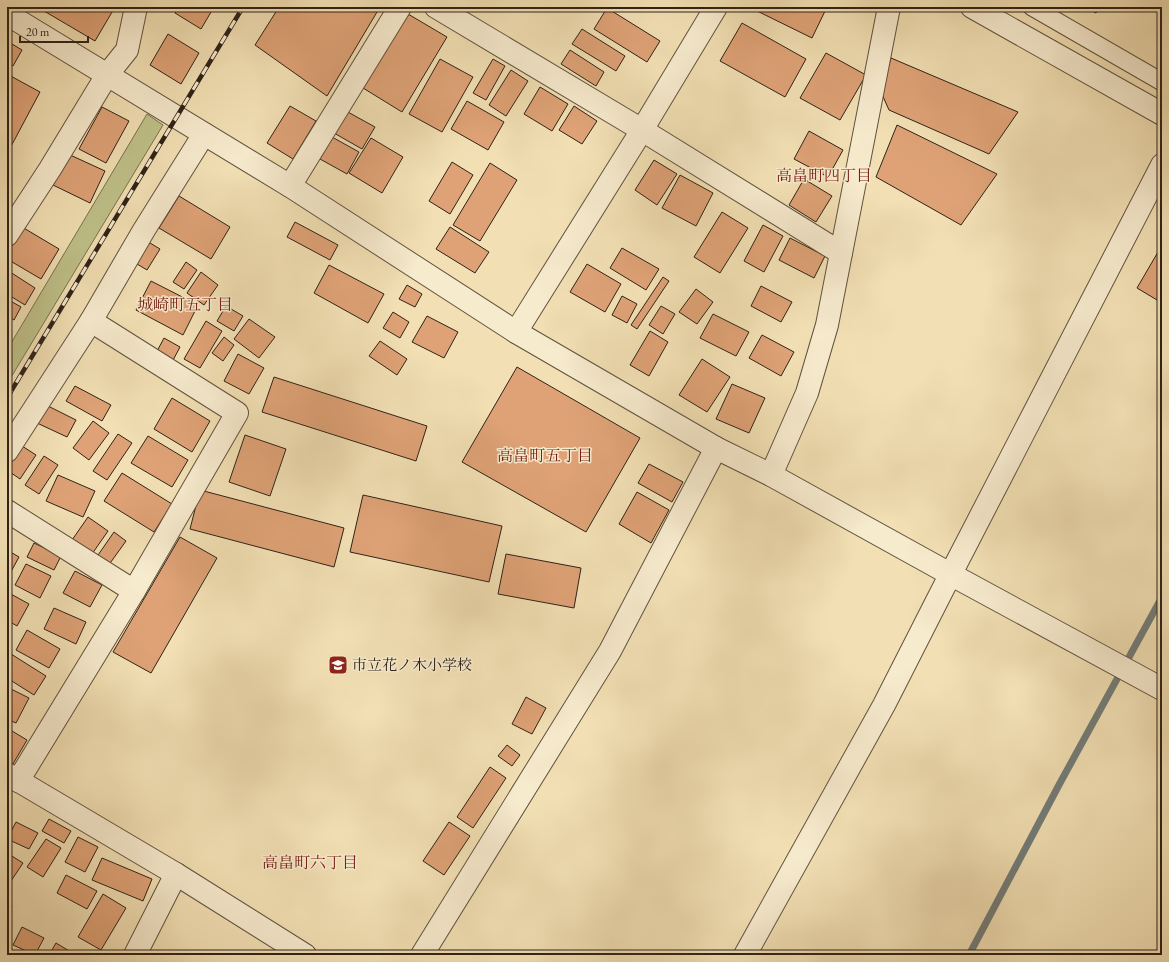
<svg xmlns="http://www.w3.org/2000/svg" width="1169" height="962" viewBox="0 0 1169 962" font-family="'EB Garamond','Noto Serif JP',serif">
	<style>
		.green { fill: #bfc189; stroke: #777250 }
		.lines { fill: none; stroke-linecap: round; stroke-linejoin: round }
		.stream { stroke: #737d79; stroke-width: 7 }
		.building { fill: #dea276; stroke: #2f2218 }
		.pedestrian-casing { stroke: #60523f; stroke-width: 19 }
		.minor-casing { stroke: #60523f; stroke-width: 24 }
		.tertiary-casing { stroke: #60523f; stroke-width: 24 }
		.pedestrian { stroke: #f7ebce; stroke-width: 17 }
		.minor { stroke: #f7ebce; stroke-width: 22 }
		.tertiary { stroke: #f7ebce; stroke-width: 22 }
		.rail-casing { stroke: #2f2218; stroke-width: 4.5 }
		.rail { stroke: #f7ebce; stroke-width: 3; stroke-dasharray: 9; stroke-linecap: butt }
		.labels { text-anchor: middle; stroke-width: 3; stroke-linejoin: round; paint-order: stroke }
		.poi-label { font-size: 15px; fill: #2f2218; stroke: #f7ebce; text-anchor: start }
		.neighbourhood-label { font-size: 16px; fill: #7a1f14; stroke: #f7ebce }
	</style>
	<rect width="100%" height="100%" fill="#f2e0b4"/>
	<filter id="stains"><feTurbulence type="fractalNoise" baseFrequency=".005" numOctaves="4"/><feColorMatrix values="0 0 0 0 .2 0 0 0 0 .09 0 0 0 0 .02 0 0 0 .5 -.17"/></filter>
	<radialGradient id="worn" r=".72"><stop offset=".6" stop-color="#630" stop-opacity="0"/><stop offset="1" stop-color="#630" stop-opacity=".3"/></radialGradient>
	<path class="green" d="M 147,114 L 163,125 L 7,384 L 7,350 Z"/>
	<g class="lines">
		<path class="stream" d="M 969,955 L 1060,783 L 1162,597"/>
	</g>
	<g class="building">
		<path d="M 47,7 L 115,7 L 95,41 L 44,11 Z"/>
		<path d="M 178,7 L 214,7 L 201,29 L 175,13 Z"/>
		<path d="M 279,7 L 380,7 L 327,96 L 255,45 Z"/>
		<path d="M 756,7 L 823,7 L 826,9 L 812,38 L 755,10 Z"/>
		<path d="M 1085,7 L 1099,7 L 1096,13 Z"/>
		<path d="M 607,8 L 660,41 L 647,62 L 594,29 Z"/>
		<path d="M 408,14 L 447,37 L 402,112 L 363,88 Z"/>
		<path d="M 742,23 L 806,59 L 785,97 L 720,61 Z"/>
		<path d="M 582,29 L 625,56 L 616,71 L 572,44 Z"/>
		<path d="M 168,34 L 199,53 L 181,84 L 150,65 Z"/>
		<path d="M 7,41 L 22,50 L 13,66 L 7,63 Z"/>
		<path d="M 570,50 L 604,72 L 596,86 L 561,64 Z"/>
		<path d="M 826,53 L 866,75 L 840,120 L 800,98 Z"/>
		<path d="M 891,58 L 1018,112 L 989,154 L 889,110 L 881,92 Z"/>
		<path d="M 440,59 L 473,77 L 442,132 L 409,114 Z"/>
		<path d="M 493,59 L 505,66 L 486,100 L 473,93 Z"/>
		<path d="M 511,70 L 528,81 L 506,116 L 489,105 Z"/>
		<path d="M 7,74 L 40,92 L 8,152 L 7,151 Z"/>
		<path d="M 540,87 L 568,104 L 552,131 L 524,114 Z"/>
		<path d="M 467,101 L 504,122 L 488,150 L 451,129 Z"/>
		<path d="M 290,106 L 316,121 L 293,159 L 267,143 Z"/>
		<path d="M 574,106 L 597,121 L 582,144 L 559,130 Z"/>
		<path d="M 102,107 L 129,121 L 106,163 L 79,149 Z"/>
		<path d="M 346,111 L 375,127 L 362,149 L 334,133 Z"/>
		<path d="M 897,125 L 997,174 L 961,225 L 876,177 Z"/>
		<path d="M 809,131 L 843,150 L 828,177 L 794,159 Z"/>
		<path d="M 332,137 L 359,152 L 347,174 L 320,159 Z"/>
		<path d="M 371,138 L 403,157 L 382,193 L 349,173 Z"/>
		<path d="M 68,154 L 105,171 L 90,203 L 53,185 Z"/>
		<path d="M 654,160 L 677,174 L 657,205 L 635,190 Z"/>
		<path d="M 452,162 L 473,175 L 450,214 L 429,201 Z"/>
		<path d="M 490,163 L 517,180 L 480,241 L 453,225 Z"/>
		<path d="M 680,175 L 713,193 L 696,226 L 662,208 Z"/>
		<path d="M 804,179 L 832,196 L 816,222 L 789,205 Z"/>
		<path d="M 179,196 L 230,227 L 211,259 L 159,228 Z"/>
		<path d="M 722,212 L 748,228 L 720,273 L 694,257 Z"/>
		<path d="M 295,222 L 338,245 L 330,260 L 287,237 Z"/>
		<path d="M 763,225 L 783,236 L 764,272 L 744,261 Z"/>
		<path d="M 22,227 L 59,249 L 41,279 L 7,259 L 7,252 Z"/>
		<path d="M 450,227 L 489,252 L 475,273 L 436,249 Z"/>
		<path d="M 790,238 L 825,256 L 814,278 L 779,260 Z"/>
		<path d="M 145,240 L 160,249 L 147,270 L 132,261 Z"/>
		<path d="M 622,248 L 659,269 L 646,290 L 610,268 Z"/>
		<path d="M 1158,252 L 1162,255 L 1162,303 L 1137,288 Z"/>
		<path d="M 186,262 L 197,270 L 184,289 L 173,282 Z"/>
		<path d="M 587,264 L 621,284 L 605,312 L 570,292 Z"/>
		<path d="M 329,265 L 384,294 L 368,323 L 314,293 Z"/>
		<path d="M 7,270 L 35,288 L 25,305 L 7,294 Z"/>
		<path d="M 201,272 L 218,285 L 204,305 L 187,293 Z"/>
		<path d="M 663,277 L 669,281 L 637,329 L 631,325 Z"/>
		<path d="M 151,281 L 198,305 L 183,335 L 136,310 Z"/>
		<path d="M 407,285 L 422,294 L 415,307 L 399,299 Z"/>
		<path d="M 761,286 L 792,302 L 781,322 L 751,306 Z"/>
		<path d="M 696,289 L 713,302 L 697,324 L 679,312 Z"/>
		<path d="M 622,296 L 637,304 L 627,323 L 612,315 Z"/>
		<path d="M 7,299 L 21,307 L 14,320 L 7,316 Z"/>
		<path d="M 226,306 L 243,316 L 234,331 L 217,321 Z"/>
		<path d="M 661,306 L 675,314 L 663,334 L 649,325 Z"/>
		<path d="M 393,312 L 409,322 L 400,338 L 383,328 Z"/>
		<path d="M 713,314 L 749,332 L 736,356 L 700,338 Z"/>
		<path d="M 427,316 L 458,332 L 444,358 L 412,342 Z"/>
		<path d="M 249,319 L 275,337 L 259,358 L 234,339 Z"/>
		<path d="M 206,321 L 222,331 L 200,368 L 184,359 Z"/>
		<path d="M 650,331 L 668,342 L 649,376 L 630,365 Z"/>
		<path d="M 762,335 L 794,352 L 781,376 L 749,358 Z"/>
		<path d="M 224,337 L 234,345 L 223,361 L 212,353 Z"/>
		<path d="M 164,338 L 180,347 L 171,364 L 155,355 Z"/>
		<path d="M 380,341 L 407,359 L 397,375 L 369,356 Z"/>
		<path d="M 238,354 L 264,368 L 249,394 L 224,381 Z"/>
		<path d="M 702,359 L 730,377 L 707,412 L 679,395 Z"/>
		<path d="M 517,367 L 640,438 L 586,532 L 462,462 Z"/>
		<path d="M 274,377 L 427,426 L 416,461 L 262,412 Z"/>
		<path d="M 732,384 L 765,398 L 749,433 L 716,419 Z"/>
		<path d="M 75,386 L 111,405 L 102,421 L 66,401 Z"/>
		<path d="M 172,398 L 210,421 L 192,452 L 154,429 Z"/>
		<path d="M 46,405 L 76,420 L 67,437 L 37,423 Z"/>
		<path d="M 93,421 L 109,433 L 89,460 L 73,448 Z"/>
		<path d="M 118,434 L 132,443 L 107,480 L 93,471 Z"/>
		<path d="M 245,435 L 286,449 L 270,496 L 229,482 Z"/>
		<path d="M 148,436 L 188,460 L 172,487 L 131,463 Z"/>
		<path d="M 22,446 L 36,455 L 20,479 L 7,470 L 7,468 Z"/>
		<path d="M 44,456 L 58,465 L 39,494 L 25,485 Z"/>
		<path d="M 649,464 L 683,482 L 672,502 L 638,483 Z"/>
		<path d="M 122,473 L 172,504 L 154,532 L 104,501 Z"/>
		<path d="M 58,475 L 95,491 L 83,517 L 46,501 Z"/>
		<path d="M 200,490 L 344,528 L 334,567 L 190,529 Z"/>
		<path d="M 637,492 L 669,510 L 651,543 L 619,524 Z"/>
		<path d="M 363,495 L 502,526 L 489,582 L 350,552 Z"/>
		<path d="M 88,517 L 108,531 L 92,554 L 72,540 Z"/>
		<path d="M 114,532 L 126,541 L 108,566 L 96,558 Z"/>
		<path d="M 180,537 L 217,558 L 151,673 L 113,652 Z"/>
		<path d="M 34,543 L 61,556 L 54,570 L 27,557 Z"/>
		<path d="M 7,550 L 19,557 L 7,579 Z"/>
		<path d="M 506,554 L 581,568 L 574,608 L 498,594 Z"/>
		<path d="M 26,564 L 51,576 L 40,598 L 15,585 Z"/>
		<path d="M 75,571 L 102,585 L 90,607 L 63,593 Z"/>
		<path d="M 9,593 L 29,604 L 17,626 L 7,620 L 7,595 Z"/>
		<path d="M 54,608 L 86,622 L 76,644 L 44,629 Z"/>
		<path d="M 27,630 L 60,649 L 49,668 L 16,650 Z"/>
		<path d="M 11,654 L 46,676 L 34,695 L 7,678 L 7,660 Z"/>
		<path d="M 9,688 L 29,698 L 16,723 L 7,719 L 7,691 Z"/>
		<path d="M 526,697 L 546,708 L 532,734 L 512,724 Z"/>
		<path d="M 7,728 L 27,740 L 10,769 L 7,766 Z"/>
		<path d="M 507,745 L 520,755 L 512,766 L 498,756 Z"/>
		<path d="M 490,767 L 506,778 L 473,828 L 457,817 Z"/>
		<path d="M 49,819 L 71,831 L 64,843 L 42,831 Z"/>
		<path d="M 16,822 L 38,833 L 29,849 L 7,839 Z"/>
		<path d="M 449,822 L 470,836 L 444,875 L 423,861 Z"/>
		<path d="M 78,837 L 98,847 L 85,872 L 65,862 Z"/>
		<path d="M 46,839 L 61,848 L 43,877 L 27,867 Z"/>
		<path d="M 7,853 L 23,863 L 7,887 Z"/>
		<path d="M 102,858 L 152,879 L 143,901 L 92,880 Z"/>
		<path d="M 66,875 L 97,891 L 87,909 L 57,893 Z"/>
		<path d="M 103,894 L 126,908 L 101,950 L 78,937 Z"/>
		<path d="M 7,904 L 12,906 L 7,917 Z"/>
		<path d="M 22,927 L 44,938 L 35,955 L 13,945 Z"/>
		<path d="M 56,943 L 76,955 L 49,955 Z"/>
	</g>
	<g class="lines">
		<g class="pedestrian-casing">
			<path id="pedestrian" d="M 1032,7 L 1162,82"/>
		</g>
		<g class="minor-casing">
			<g id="minor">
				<path d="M 436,7 L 642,130 L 841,253"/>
				<path d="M 290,186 L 400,7"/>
				<path d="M 7,235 L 50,169 L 107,75 L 127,50 L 136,7"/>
				<path d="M 516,332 L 642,130 L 716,7"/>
				<path d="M 771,475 L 807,393 L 827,325 L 889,7"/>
				<path d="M 7,511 L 134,591"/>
				<path d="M 7,774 L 176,874 L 305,955"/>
				<path d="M 18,781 L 134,591 L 237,413 L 91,321"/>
				<path d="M 135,955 L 176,874"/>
				<path d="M 422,955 L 610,651 L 716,448"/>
				<path d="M 745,955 L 884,705 L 943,589 L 1162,165"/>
			</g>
		</g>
		<g class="tertiary-casing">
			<g id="tertiary">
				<path d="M 972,7 L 1162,114"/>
				<path d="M 7,14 L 290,186 L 516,332 L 716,448 L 771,475 L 950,574 L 1162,689"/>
				<path d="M 7,451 L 91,321 L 144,230 L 204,134"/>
			</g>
		</g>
		<use href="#pedestrian" class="pedestrian"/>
		<use href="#minor" class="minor"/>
		<use href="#tertiary" class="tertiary"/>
		<g class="rail-casing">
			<path id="rail" d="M 7,398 L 243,7"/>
		</g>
		<use href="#rail" class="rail"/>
	</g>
	<defs>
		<g id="school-square" transform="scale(1)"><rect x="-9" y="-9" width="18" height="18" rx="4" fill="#8f2418" stroke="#f7ebce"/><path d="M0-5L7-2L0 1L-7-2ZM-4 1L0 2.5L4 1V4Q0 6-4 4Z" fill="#fff"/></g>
	</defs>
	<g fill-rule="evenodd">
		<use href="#school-square" x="338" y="665"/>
	</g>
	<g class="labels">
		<g class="poi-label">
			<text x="352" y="670">市立花ノ木小学校</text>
		</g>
		<g class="neighbourhood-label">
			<text x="824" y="181">高畠町四丁目</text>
			<text x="185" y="310">城崎町五丁目</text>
			<text x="545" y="461">高畠町五丁目</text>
			<text x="310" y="868">高畠町六丁目</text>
		</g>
	</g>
	<rect width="1169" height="962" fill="none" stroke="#f2e0b4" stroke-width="24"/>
	<rect x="8" y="8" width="1153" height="946" fill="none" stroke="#2f2218" stroke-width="2"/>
	<rect x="12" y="12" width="1145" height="938" fill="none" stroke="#2f2218"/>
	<path d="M20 36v6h68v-6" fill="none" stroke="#2f2218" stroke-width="2"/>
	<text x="26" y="36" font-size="12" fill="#2f2218" stroke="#f7ebce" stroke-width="3" paint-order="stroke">20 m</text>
	<rect width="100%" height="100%" filter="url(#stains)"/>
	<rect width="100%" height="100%" fill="url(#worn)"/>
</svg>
